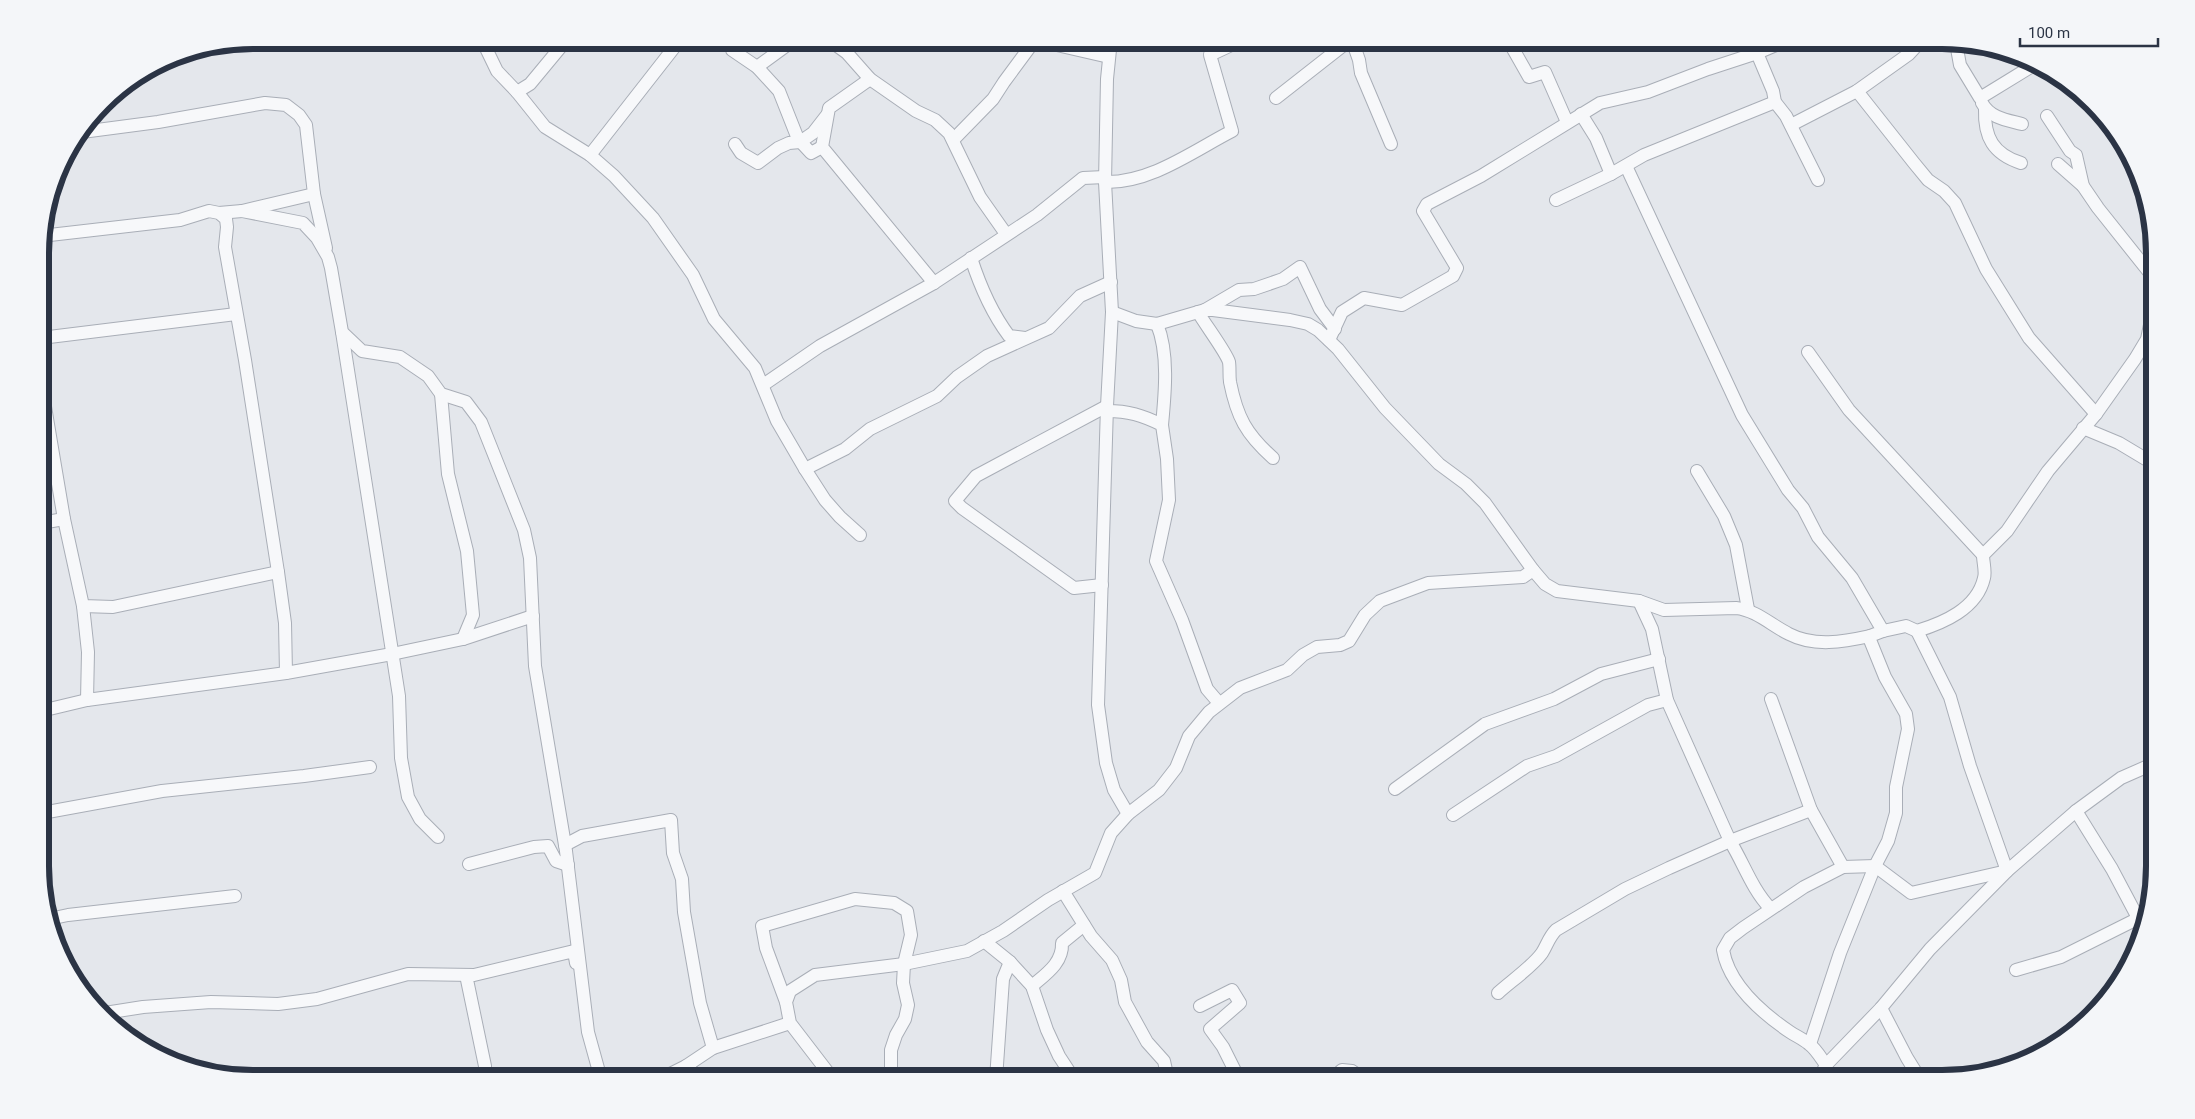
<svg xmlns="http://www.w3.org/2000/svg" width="2195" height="1119" viewBox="0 0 2195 1119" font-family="Roboto,sans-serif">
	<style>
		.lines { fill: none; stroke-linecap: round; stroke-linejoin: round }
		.minor-casing { stroke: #a9aeb7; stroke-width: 14 }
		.minor { stroke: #f7f8fa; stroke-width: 12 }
		.rim { fill: none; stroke: #2b3445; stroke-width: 6 }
	</style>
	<rect width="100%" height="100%" fill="#e4e7ec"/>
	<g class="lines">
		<g class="minor-casing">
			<g id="minor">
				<path d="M 482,40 L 497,71 L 517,92 L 530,84 L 564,43"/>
				<path d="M 731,40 L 732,50 L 757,67 L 779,91 L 798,139 L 811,153 L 822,147"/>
				<path d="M 829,40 L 847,53 L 870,79 L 916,111 L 935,120 L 949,133 L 980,197 L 1006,234"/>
				<path d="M 1035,40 L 1109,57"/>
				<path d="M 1111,40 L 1107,79 L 1105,182 L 1112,312 L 1107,406 L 1098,705 L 1106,763 L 1114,790 L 1128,814"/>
				<path d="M 1352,40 L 1359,60 L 1361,73 L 1391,144"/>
				<path d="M 1508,40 L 1529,77 L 1545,72 L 1567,122"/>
				<path d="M 1956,43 L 1960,65 L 1980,98 L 2037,63"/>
				<path d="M 1757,53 L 1788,40"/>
				<path d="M 757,67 L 794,40"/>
				<path d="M 870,79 L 829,108 L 822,147 L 934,283"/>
				<path d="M 1857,91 L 1914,163 L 1928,180 L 1944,191 L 1955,203 L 1986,269 L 2029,338 L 2096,414"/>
				<path d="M 517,92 L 545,127 L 590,155 L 614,176 L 653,218 L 693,275 L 714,319 L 755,368 L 777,421 L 805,469 L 825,500 L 840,517 L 860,535"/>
				<path d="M 1276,98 L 1350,40"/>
				<path d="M 1982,103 C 1990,118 2007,120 2022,124"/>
				<path d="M 1985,109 C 1984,137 1993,154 2021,163"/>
				<path d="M 1581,114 L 1596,138 L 1611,174"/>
				<path d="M 2047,116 L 2070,151 L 2076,155 L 2083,186 L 2098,208 L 2153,277"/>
				<path d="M 1791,125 L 1857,91 L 1909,54 L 1922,40"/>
				<path d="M 82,132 L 158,122 L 265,103 L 286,105 L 299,115 L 306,125 L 314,194 L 242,211 L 219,213"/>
				<path d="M 953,140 L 993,99 L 1004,82 L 1035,40"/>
				<path d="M 735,144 L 741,153 L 758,163 L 778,148 L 789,143 L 800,142 L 813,133 L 827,115"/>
				<path d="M 590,155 L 680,40"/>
				<path d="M 2058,164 L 2083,186"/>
				<path d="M 1626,166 L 1742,415 L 1788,490 L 1803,508 L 1818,537 L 1852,578 L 1883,631 L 1870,636 L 1870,640 L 1885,677 L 1906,714 L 1908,729 L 1896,787 L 1896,813 L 1888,841 L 1875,866 L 1840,953 L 1810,1044"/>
				<path d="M 1105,182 C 1151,183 1193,151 1232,131 L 1210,55 L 1242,40"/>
				<path d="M 314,194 L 326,248"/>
				<path d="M 1556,200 L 1611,174 L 1644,155 L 1775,102"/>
				<path d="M 242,211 L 303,223 L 317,238 L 328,257 L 331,268 L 342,332 L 362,351 L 400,357 L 428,376 L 441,394 L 466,402 L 481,422 L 524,530 L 530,558 L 535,666 L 566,851 L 588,1032 L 601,1079"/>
				<path d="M 41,236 L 180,220 L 209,211 L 219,213 L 226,219 L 227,227 L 225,247 L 245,360 L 278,572"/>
				<path d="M 971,258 C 980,286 991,312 1009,336 L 1025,338"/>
				<path d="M 1205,310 L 1239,290 L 1254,289 L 1283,279 L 1300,267 L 1320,309 L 1335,329"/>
				<path d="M 1112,312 L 1136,321 L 1157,324 L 1205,310 L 1213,310 L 1290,320 L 1308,324 L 1318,330 L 1338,349 L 1385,408 L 1439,464 L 1466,484 L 1485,503 L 1533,570"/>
				<path d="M 1198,312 C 1204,323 1226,352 1229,362 C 1230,368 1229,375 1230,382 C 1237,417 1246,434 1273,458"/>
				<path d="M 1157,324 C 1169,353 1165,394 1162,425"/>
				<path d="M 342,332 L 399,696 L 401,758 L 408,797 L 420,819 L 438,837"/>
				<path d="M 41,338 L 236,314"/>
				<path d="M 1329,340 L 1342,312 L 1364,298 L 1402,305 L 1453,276 L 1457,268 L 1423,211 L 1427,204 L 1481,176 L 1600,103 L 1648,92 L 1708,69 L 1757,53 L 1773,91 L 1775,102 L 1786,116 L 1818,180"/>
				<path d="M 1808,352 L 1849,410 L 1983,555"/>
				<path d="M 41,383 L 64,519 L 83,606 L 113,607 L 278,572 L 285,623 L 286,673"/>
				<path d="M 763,385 L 820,346 L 934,283 L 1037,215 L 1083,178 L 1105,177"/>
				<path d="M 441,394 L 448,474 L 467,551 L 473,615 L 463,639"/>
				<path d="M 1107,411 C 1128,411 1142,415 1162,425 L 1167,459 L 1169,500 L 1156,561 L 1182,620 L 1207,689 L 1219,703"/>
				<path d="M 2083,428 L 2119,443 L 2154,464"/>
				<path d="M 805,469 L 845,449 L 870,429 L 937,396 L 957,377 L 987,356 L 1049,328 L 1080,296 L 1111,282"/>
				<path d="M 1697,471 L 1724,516 L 1736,545 L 1748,609"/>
				<path d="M 41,523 L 64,519"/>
				<path d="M 1102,585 L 1074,588 L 962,508 L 955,501 L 976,476 L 1107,406"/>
				<path d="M 1639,601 L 1652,629 L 1667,700 L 1730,841 C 1744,864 1752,889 1770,908"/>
				<path d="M 83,606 L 88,652 L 87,700"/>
				<path d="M 1883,631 L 1906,626 L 1917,631 C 1943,623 1977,609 1984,578 C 1986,572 1983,562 1983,555 L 2007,531 L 2048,471 L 2096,414 L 2135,359 L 2147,339 L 2153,311"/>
				<path d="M 1771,699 L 1811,810 L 1843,867"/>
				<path d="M 41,711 L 87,700 L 286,673 L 392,654 L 463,639 L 533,616"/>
				<path d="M 1395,789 L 1485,724 L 1554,699 L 1601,674 L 1659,659"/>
				<path d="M 2076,811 L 2112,869 L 2138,918 L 2142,920"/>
				<path d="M 42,813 L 162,791 L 304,776 L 370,767"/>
				<path d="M 1453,815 L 1527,766 L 1556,756 L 1648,705 L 1667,700"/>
				<path d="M 565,845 L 582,836 L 671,820 L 673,853 L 682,879 L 684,912 L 700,1003 L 713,1048"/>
				<path d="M 469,864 L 534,847 L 548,846 L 556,861 L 568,865"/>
				<path d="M 1063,891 L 1091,936 L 1112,960 L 1121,980 L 1125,1002 L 1147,1042 L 1164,1061 L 1168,1079"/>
				<path d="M 49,919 L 68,915 L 235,896"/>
				<path d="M 984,941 L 1010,962 L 1032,986 L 1047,1030 L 1059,1056 L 1074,1079"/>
				<path d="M 2016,970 L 2061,957 L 2143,916"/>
				<path d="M 466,975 L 485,1066 L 485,1079"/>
				<path d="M 1032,986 C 1046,974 1063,963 1062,943 L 1084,925"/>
				<path d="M 1498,993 C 1510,982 1533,966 1542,953 C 1547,945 1549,937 1556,930 L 1625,889 L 1669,868 L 1730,841 L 1811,810"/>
				<path d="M 786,1002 L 766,948 L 762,926 L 855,899 L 894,903 L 907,911 L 911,935 L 904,964 L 903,983 L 908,1005 L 905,1019 L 896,1035 L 891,1050 L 891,1069 L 893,1079"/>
				<path d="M 1200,1006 L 1232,990 L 1240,1003 L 1210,1029 L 1223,1047 L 1237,1075 L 1233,1079"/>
				<path d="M 1881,1008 L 1907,1058 L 1920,1079"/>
				<path d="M 105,1013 L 143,1007 L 211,1002 L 278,1004 L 317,999 L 408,974 L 474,975 L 574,951 L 576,963"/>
				<path d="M 1826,1065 C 1821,1058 1816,1049 1809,1044 C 1803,1039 1796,1036 1790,1032 C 1762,1013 1729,984 1723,950 L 1730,938 L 1743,928 L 1804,887 L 1843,867 L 1875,866 L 1911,893 L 2007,871 L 1970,766 L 1950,697 L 1917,631"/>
				<path d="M 686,1066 L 713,1048 L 790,1023"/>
				<path d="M 660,1079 L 686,1066 L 692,1071 L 696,1079"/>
				<path d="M 833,1079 L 790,1023 L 786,1002 L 790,991 L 815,975 L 904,964 L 967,951 L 1003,931 L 1048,900 L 1095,873 L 1111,833 L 1128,814 L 1159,790 L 1176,768 L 1189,736 L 1209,712 L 1240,688 L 1287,670 L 1303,655 L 1317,647 L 1340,645 L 1349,641 L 1365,615 L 1380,601 L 1428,583 L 1523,577 L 1533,570 L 1545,584 L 1557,591 L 1639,601 L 1664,610 L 1736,608 C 1756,610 1771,625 1789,634 C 1814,647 1843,642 1870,636"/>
				<path d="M 996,1079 L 1003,979 L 1010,962"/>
				<path d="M 1332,1079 L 1342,1070 L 1352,1071 L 1364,1079"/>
				<path d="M 1819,1079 L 1826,1065 L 1881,1008 L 1930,949 L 2007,871 L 2076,811 L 2121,778 L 2155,763"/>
			</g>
		</g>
		<use href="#minor" class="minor"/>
	</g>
	<path d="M0 0H2195V1119H0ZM253 49H1942A204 204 0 0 1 2146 253V866A204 204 0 0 1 1942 1070H253A204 204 0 0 1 49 866V253A204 204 0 0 1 253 49Z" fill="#f4f6f9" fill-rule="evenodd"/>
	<path class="rim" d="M253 49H1942A204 204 0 0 1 2146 253V866A204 204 0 0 1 1942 1070H253A204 204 0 0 1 49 866V253A204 204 0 0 1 253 49Z"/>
	<path d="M2020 38v8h138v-8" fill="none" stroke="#2b3445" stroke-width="2.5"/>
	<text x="2028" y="38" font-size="15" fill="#2b3445" stroke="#f4f6f9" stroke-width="4" paint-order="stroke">100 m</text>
</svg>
